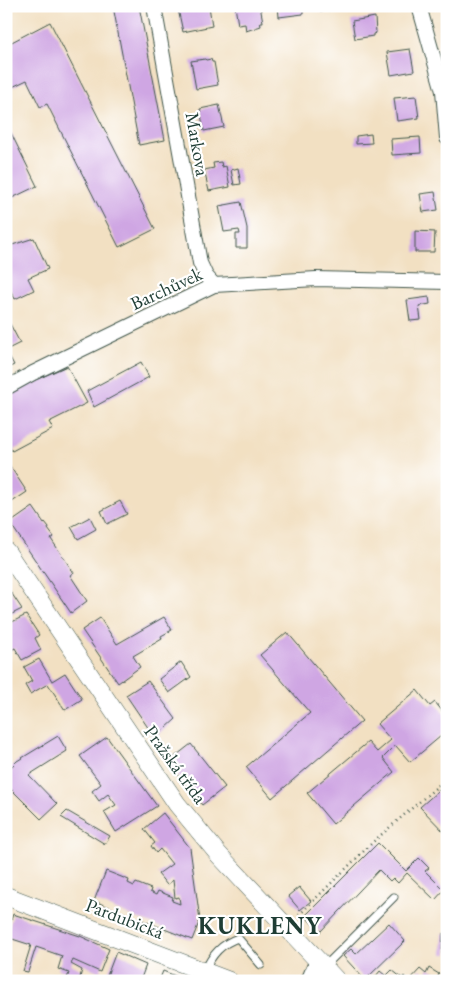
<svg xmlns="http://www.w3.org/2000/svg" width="453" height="987" viewBox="0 0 453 987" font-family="'EB Garamond',serif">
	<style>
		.building { fill: #cfa6e3 }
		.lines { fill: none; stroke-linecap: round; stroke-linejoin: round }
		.service-casing { stroke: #3f5549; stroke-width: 9 }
		.minor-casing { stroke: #3f5549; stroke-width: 16 }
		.tertiary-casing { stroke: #3f5549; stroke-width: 19 }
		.path { stroke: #3f5549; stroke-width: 2.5; stroke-dasharray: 1 4; stroke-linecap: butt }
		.service { stroke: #fff; stroke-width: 7 }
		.minor { stroke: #fff; stroke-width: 14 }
		.tertiary { stroke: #fff; stroke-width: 18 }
		.labels { text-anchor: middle; stroke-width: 4.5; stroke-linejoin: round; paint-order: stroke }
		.street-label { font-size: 19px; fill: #1f3d34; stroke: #fff }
		.district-label { font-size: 24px; font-weight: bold; letter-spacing: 1px; fill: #1f3d34; stroke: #fff }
	</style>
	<rect width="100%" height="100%" fill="#fff"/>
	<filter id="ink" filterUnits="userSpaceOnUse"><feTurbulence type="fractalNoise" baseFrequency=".02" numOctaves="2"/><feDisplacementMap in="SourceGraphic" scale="10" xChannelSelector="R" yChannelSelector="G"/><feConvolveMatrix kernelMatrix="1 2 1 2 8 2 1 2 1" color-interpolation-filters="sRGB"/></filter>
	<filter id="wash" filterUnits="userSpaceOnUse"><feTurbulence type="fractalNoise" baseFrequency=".0096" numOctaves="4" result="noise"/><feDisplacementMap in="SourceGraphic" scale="20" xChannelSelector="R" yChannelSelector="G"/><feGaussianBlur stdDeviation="1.12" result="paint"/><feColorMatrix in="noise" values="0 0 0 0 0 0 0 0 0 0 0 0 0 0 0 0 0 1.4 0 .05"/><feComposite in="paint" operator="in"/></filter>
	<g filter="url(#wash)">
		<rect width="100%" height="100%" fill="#f2e0c2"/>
		<g id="blocks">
			<g class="building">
				<path d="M 113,6 L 139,6 L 165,140 L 139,145 Z"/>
				<path d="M 192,6 L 209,6 L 212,26 L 183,32 L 178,9 Z"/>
				<path d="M 235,6 L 260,6 L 263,22 L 260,22 L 261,26 L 246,31 L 245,24 L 238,25 Z"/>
				<path d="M 278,6 L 307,6 L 307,10 L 303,10 L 303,14 L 279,17 Z"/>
				<path d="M 319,6 L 352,6 L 352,7 L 320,12 Z"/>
				<path d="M 375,17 L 376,33 L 373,34 L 373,36 L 355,39 L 352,21 Z"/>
				<path d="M 50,22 L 155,229 L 119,247 L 47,104 L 40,107 L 27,80 L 6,90 L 6,45 Z"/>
				<path d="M 410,49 L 414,71 L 391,75 L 387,52 Z"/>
				<path d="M 205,59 L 206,60 L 211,59 L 212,62 L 214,62 L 218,85 L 196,89 L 191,61 Z"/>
				<path d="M 416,96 L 419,118 L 397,121 L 394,98 Z"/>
				<path d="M 219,105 L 224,127 L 204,131 L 200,109 Z"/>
				<path d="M 11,133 L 37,186 L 12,198 L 6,186 L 6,135 Z"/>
				<path d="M 371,134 L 372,143 L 356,144 L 356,136 Z"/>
				<path d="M 420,137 L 421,153 L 392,155 L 391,139 Z"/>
				<path d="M 221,162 L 222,167 L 226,166 L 230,187 L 209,191 L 204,170 L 214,168 L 213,163 Z"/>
				<path d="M 238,168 L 241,184 L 234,185 L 231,170 Z"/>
				<path d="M 435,192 L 438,210 L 423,212 L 420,194 Z"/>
				<path d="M 241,202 L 247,228 L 247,248 L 236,248 L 236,234 L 240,234 L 239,230 L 224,232 L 219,206 Z"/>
				<path d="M 415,231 L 435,232 L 434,252 L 415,252 Z"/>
				<path d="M 34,238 L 48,269 L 28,278 L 34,290 L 15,299 L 6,282 L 6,247 Z"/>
				<path d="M 429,297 L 430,304 L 419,306 L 421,320 L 410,321 L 407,300 Z"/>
				<path d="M 10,324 L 20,343 L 6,350 L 6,326 Z"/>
				<path d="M 6,350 L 14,365 L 6,369 Z"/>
				<path d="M 141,362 L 149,377 L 94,407 L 87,391 Z"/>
				<path d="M 67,366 L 87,403 L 49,422 L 53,429 L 12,451 L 6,441 L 6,393 Z"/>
				<path d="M 6,460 L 27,492 L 6,506 Z"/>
				<path d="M 120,501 L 127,514 L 107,524 L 101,511 Z"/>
				<path d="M 33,507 L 44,523 L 45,522 L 49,527 L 48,529 L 54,537 L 51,539 L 74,573 L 70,575 L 87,601 L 71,613 L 10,523 Z"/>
				<path d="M 90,517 L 96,529 L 78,539 L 71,527 Z"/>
				<path d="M 6,585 L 22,609 L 6,617 Z"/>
				<path d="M 26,615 L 39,635 L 35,638 L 41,650 L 22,660 L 15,648 L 11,650 L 6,642 L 6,625 Z"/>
				<path d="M 164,617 L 172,630 L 161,636 L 162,639 L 133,656 L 140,667 L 118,683 L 82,630 L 100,618 L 117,644 Z"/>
				<path d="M 287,632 L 362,721 L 272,798 L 246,767 L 310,713 L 260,655 Z"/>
				<path d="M 39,659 L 52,681 L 65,673 L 82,699 L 65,710 L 48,684 L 30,694 L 25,685 L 32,681 L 24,667 Z"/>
				<path d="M 181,662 L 191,677 L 169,693 L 159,679 Z"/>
				<path d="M 148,681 L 176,719 L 155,738 L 126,695 Z"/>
				<path d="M 417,690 L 430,706 L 435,702 L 447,717 L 447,731 L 410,762 L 396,746 L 394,747 L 383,758 L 394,772 L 333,824 L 307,793 L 368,742 L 377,752 L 391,740 L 377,724 Z"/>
				<path d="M 58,736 L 67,751 L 29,775 L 57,804 L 41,819 L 6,784 L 6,772 L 17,761 Z"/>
				<path d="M 107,737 L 157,806 L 116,832 L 104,812 L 116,805 L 108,794 L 99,801 L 92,791 L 101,784 L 80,756 Z"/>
				<path d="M 191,744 L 225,787 L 202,805 L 168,762 Z"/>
				<path d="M 447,783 L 447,835 L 420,807 Z"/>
				<path d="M 67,811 L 110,836 L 105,844 L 61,817 Z"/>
				<path d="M 163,813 L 190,848 L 200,920 L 192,940 L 94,901 L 106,871 L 129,880 L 128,883 L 134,886 L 136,883 L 151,889 L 150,892 L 156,895 L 158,891 L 173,897 L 172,901 L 180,904 L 179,897 L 175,898 L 173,880 L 167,885 L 158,874 L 172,864 L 160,849 L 156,853 L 151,846 L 155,843 L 144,829 Z"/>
				<path d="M 378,843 L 406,871 L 419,858 L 429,868 L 425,871 L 444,890 L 435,900 L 407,873 L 398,883 L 393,878 L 390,881 L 379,870 L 320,932 L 305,916 Z"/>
				<path d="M 299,887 L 311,901 L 300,910 L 288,896 Z"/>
				<path d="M 13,914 L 80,936 L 109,949 L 100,972 L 73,960 L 71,964 L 82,970 L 79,981 L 66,981 L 69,973 L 58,969 L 62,956 L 36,947 L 28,972 L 23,971 L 31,945 L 6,937 Z"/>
				<path d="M 389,923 L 405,941 L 365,980 L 343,956 L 351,949 L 356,954 Z"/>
				<path d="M 443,933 L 447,934 L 447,954 L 442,954 Z"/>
				<path d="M 116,952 L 146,965 L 140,981 L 127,981 L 122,979 L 121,981 L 105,981 Z"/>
				<path d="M 429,968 L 439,974 L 436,981 L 409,981 L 420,969 L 426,974 Z"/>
				<path d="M 392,970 L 402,978 L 404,976 L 407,979 L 406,981 L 372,981 L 380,971 L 386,976 Z"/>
				<path d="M 163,971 L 178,977 L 176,981 L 159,981 Z"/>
			</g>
		</g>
	</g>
	<g filter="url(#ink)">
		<use href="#blocks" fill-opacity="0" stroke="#3f5549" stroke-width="1"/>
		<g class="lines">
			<g class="service-casing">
				<g id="service">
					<path d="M 324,967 L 394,897"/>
					<path d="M 205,971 C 211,955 223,943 238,938 L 261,965"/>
				</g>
			</g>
			<g class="minor-casing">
				<g id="minor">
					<path d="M 154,6 L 200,263 L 206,276 L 214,285"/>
					<path d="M 419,6 L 443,91 L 447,138"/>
					<path d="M 6,388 L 33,373 L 214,285 L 316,279 L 447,282"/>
					<path d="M 308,981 L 317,960"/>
				</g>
			</g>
			<g class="tertiary-casing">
				<g id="tertiary">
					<path d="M 6,551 L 177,804 L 219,855 L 337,981"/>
					<path d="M 6,896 L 229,981"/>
				</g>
			</g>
			<path class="path" d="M 299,915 L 374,841 L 447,778"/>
			<use href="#service" class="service"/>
			<use href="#minor" class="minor"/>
			<use href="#tertiary" class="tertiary"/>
		</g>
	</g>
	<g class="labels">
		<g class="street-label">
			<text transform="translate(198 144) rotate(80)" y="7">Markova</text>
			<text transform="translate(166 288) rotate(-25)" y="7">Barchůvek</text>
			<text transform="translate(176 764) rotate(54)" y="7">Pražská třída</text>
			<text transform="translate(125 918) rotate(21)" y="7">Pardubická</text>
		</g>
		<g class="district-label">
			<text x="260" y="934">KUKLENY</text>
		</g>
	</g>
	<rect width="453" height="987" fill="none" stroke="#fff" stroke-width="25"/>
</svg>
